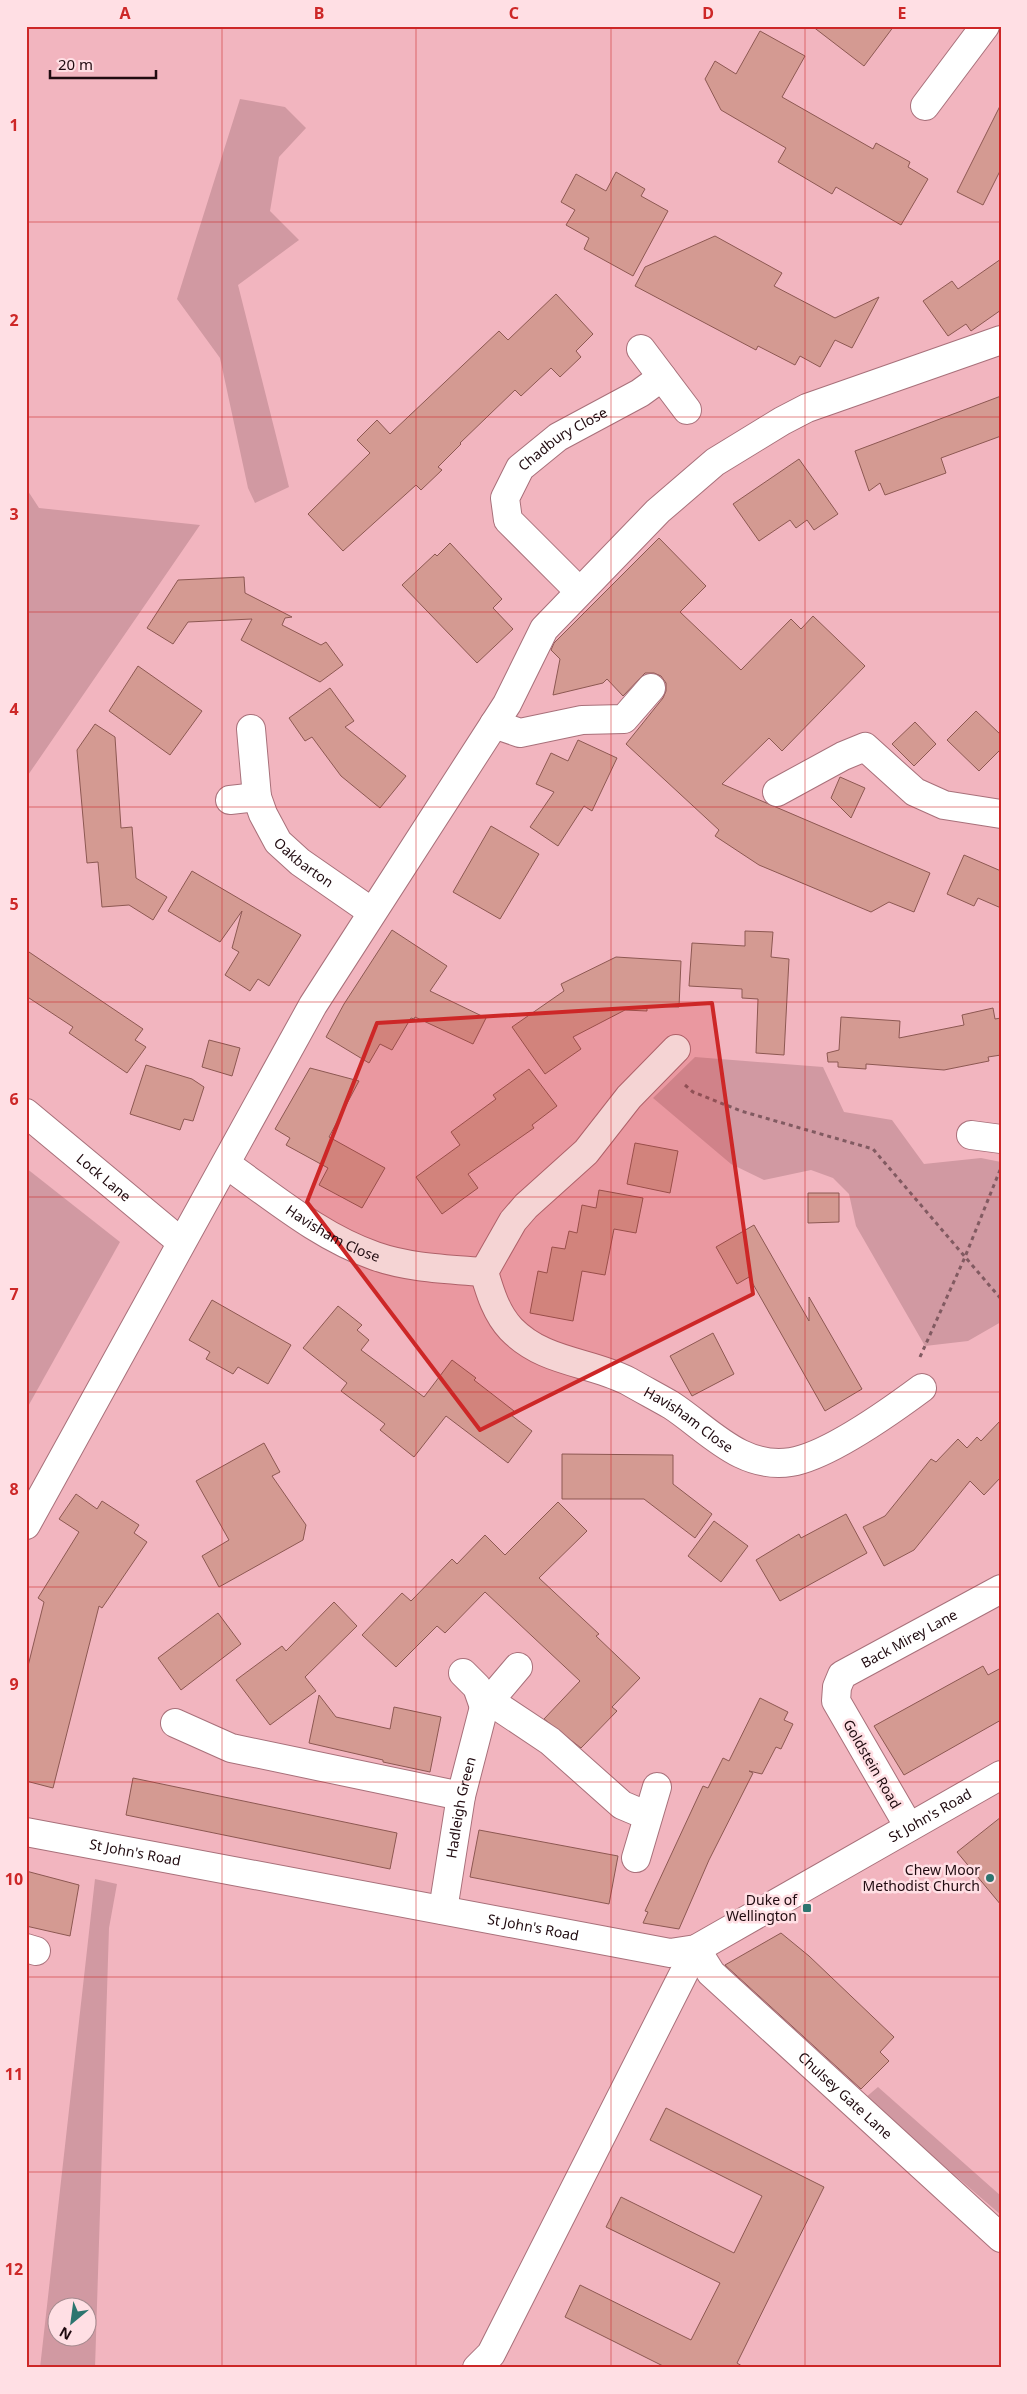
<svg xmlns="http://www.w3.org/2000/svg" width="1027" height="2394" viewBox="0 0 1027 2394" font-family="'Noto Sans',sans-serif">
	<style>
		.green { fill: #d199a2; fill-rule: evenodd }
		.building { fill: #d49a92; stroke: #8d5852 }
		.lines { fill: none; stroke-linecap: round; stroke-linejoin: round }
		.minor-casing { stroke: #a8707a; stroke-width: 30 }
		.path { stroke: #815a61; stroke-width: 3; stroke-dasharray: 4 4; stroke-linecap: butt }
		.minor { stroke: #fff; stroke-width: 28 }
		.marked { fill: #cd2727; fill-opacity: 0.2; stroke: #cd2727; stroke-width: 4; stroke-linejoin: round }
		.grid { fill: none; stroke: #cd2727; stroke-width: 1; stroke-opacity: 0.55 }
		.poi-dot { fill: #2d756f; stroke: #ffdfe4; stroke-width: 2 }
		.labels { text-anchor: middle; stroke-width: 5; stroke-linejoin: round; paint-order: stroke }
		.street-label { font-size: 14px; fill: #200b10; stroke: #ffdfe4 }
		.poi-label { font-size: 14px; fill: #200b10; stroke: #ffdfe4; text-anchor: end }
		.neatline { fill: none; stroke: #cd2727; stroke-width: 2 }
		.grid-label { font-size: 16px; text-anchor: middle; font-weight: bold; fill: #cd2727 }
	</style>
	<rect width="100%" height="100%" fill="#f2b5bf"/>
	<g class="green">
		<path d="M 240,99 L 285,107 L 306,128 L 279,157 L 270,211 L 299,240 L 238,285 L 289,487 L 255,503 L 248,488 L 220,358 L 177,299 Z"/>
		<path d="M 26,488 L 39,508 L 200,525 L 26,778 Z"/>
		<path d="M 695,1057 L 823,1067 L 844,1112 L 892,1120 L 924,1164 L 981,1158 L 1001,1162 L 1001,1322 L 968,1341 L 925,1346 L 856,1226 L 849,1194 L 833,1178 L 811,1170 L 764,1180 L 731,1164 L 653,1098 Z"/>
		<path d="M 26,1168 L 120,1242 L 26,1410 Z"/>
		<path d="M 95,1879 L 117,1884 L 109,1928 L 95,2368 L 40,2368 ZM 88,2306 L 88,2336 L 58,2336 L 58,2306 Z"/>
		<path d="M 878,2087 L 1001,2196 L 1001,2215 L 865,2098 Z"/>
	</g>
	<g class="building">
		<path d="M 812,26 L 894,26 L 864,66 Z"/>
		<path d="M 760,31 L 805,56 L 782,97 L 873,149 L 876,143 L 910,162 L 908,167 L 928,179 L 901,225 L 836,187 L 832,194 L 778,162 L 786,148 L 721,110 L 705,79 L 715,61 L 736,74 Z"/>
		<path d="M 1001,104 L 1001,169 L 983,205 L 957,192 Z"/>
		<path d="M 616,172 L 645,189 L 641,196 L 668,211 L 633,276 L 584,249 L 589,238 L 566,225 L 575,210 L 561,202 L 576,174 L 606,191 Z"/>
		<path d="M 715,236 L 782,273 L 774,286 L 835,318 L 879,297 L 852,348 L 835,340 L 820,367 L 800,356 L 795,365 L 758,346 L 756,350 L 635,286 L 645,267 Z"/>
		<path d="M 1001,259 L 1001,310 L 971,331 L 966,324 L 948,336 L 923,301 L 952,281 L 958,289 Z"/>
		<path d="M 556,294 L 593,334 L 576,351 L 581,357 L 560,377 L 551,368 L 521,396 L 515,390 L 460,443 L 461,444 L 438,467 L 442,470 L 421,490 L 416,485 L 343,551 L 308,514 L 370,453 L 357,440 L 377,420 L 390,434 L 499,331 L 508,340 Z"/>
		<path d="M 1001,396 L 1001,436 L 941,458 L 946,473 L 885,495 L 880,483 L 869,491 L 855,451 Z"/>
		<path d="M 799,459 L 838,514 L 814,530 L 807,520 L 796,528 L 790,520 L 759,541 L 733,504 Z"/>
		<path d="M 659,538 L 706,586 L 680,612 L 741,670 L 791,619 L 801,629 L 813,616 L 865,666 L 782,751 L 769,738 L 722,784 L 930,873 L 914,912 L 889,902 L 871,912 L 759,865 L 715,836 L 719,830 L 626,744 L 663,698 L 666,691 L 666,683 L 661,676 L 654,673 L 645,673 L 623,696 L 607,679 L 603,683 L 553,695 L 560,659 L 551,650 L 554,643 Z"/>
		<path d="M 450,543 L 502,599 L 493,608 L 513,629 L 477,663 L 402,585 L 435,554 L 437,556 Z"/>
		<path d="M 244,577 L 245,593 L 292,617 L 285,618 L 282,625 L 321,645 L 326,642 L 343,665 L 320,682 L 241,640 L 252,619 L 188,622 L 173,644 L 147,628 L 178,580 Z"/>
		<path d="M 138,666 L 202,711 L 170,755 L 109,711 Z"/>
		<path d="M 330,688 L 354,721 L 345,727 L 406,776 L 380,808 L 341,776 L 312,737 L 305,741 L 289,718 Z"/>
		<path d="M 976,711 L 1001,735 L 1001,749 L 979,771 L 947,740 Z"/>
		<path d="M 915,722 L 936,744 L 914,766 L 892,744 Z"/>
		<path d="M 95,724 L 115,737 L 121,828 L 132,827 L 136,878 L 167,897 L 153,920 L 129,905 L 102,907 L 98,862 L 87,863 L 77,750 Z"/>
		<path d="M 578,740 L 617,758 L 592,811 L 584,806 L 558,846 L 530,827 L 554,792 L 536,784 L 551,753 L 568,761 Z"/>
		<path d="M 840,777 L 865,788 L 851,818 L 831,798 Z"/>
		<path d="M 491,826 L 539,854 L 500,919 L 453,892 Z"/>
		<path d="M 964,855 L 1001,871 L 1001,908 L 978,898 L 974,906 L 947,894 Z"/>
		<path d="M 192,871 L 301,935 L 269,986 L 258,979 L 250,991 L 225,975 L 239,952 L 232,948 L 242,911 L 220,942 L 168,911 Z"/>
		<path d="M 392,930 L 447,966 L 430,991 L 486,1018 L 473,1044 L 415,1017 L 414,1019 L 411,1018 L 392,1050 L 380,1044 L 369,1063 L 326,1037 L 344,1004 Z"/>
		<path d="M 745,931 L 773,932 L 771,957 L 789,959 L 784,1055 L 756,1053 L 758,999 L 742,998 L 742,989 L 689,986 L 692,943 L 745,946 Z"/>
		<path d="M 26,950 L 143,1029 L 135,1040 L 146,1047 L 127,1073 L 69,1033 L 73,1027 L 26,996 Z"/>
		<path d="M 616,957 L 681,961 L 679,1007 L 647,1006 L 647,1011 L 625,1010 L 573,1037 L 581,1049 L 545,1074 L 512,1027 L 564,991 L 561,984 Z"/>
		<path d="M 993,1008 L 995,1019 L 1001,1018 L 1001,1055 L 988,1057 L 989,1061 L 944,1070 L 866,1064 L 866,1069 L 838,1067 L 838,1062 L 828,1062 L 827,1053 L 839,1050 L 841,1017 L 900,1021 L 899,1038 L 964,1025 L 962,1015 Z"/>
		<path d="M 209,1040 L 240,1048 L 232,1076 L 202,1067 Z"/>
		<path d="M 146,1065 L 192,1079 L 204,1087 L 193,1121 L 184,1119 L 180,1130 L 130,1114 Z"/>
		<path d="M 310,1068 L 359,1081 L 329,1137 L 385,1168 L 362,1208 L 319,1185 L 328,1168 L 286,1145 L 290,1138 L 275,1129 Z"/>
		<path d="M 529,1069 L 557,1106 L 532,1125 L 534,1128 L 468,1174 L 478,1188 L 442,1214 L 416,1177 L 460,1145 L 451,1132 L 496,1099 L 493,1095 Z"/>
		<path d="M 635,1143 L 678,1151 L 670,1193 L 627,1184 Z"/>
		<path d="M 599,1190 L 643,1198 L 636,1233 L 614,1229 L 605,1275 L 582,1271 L 573,1321 L 530,1313 L 538,1271 L 547,1273 L 552,1247 L 565,1249 L 569,1231 L 577,1233 L 582,1205 L 596,1208 Z"/>
		<path d="M 808,1193 L 839,1193 L 839,1222 L 808,1223 Z"/>
		<path d="M 754,1225 L 809,1321 L 809,1297 L 862,1389 L 825,1411 L 749,1277 L 737,1284 L 716,1247 Z"/>
		<path d="M 212,1300 L 291,1345 L 268,1384 L 238,1367 L 233,1374 L 206,1359 L 210,1352 L 189,1340 Z"/>
		<path d="M 338,1306 L 362,1325 L 357,1330 L 369,1340 L 361,1350 L 424,1397 L 452,1360 L 476,1378 L 474,1380 L 514,1411 L 511,1415 L 532,1431 L 508,1463 L 446,1416 L 414,1457 L 380,1430 L 385,1424 L 341,1391 L 347,1383 L 303,1348 Z"/>
		<path d="M 713,1333 L 734,1374 L 692,1396 L 670,1356 Z"/>
		<path d="M 1001,1420 L 1001,1477 L 984,1495 L 970,1481 L 914,1550 L 884,1566 L 863,1527 L 885,1516 L 931,1459 L 936,1462 L 958,1439 L 967,1448 L 977,1437 L 981,1441 Z"/>
		<path d="M 264,1443 L 280,1472 L 272,1476 L 306,1525 L 303,1540 L 219,1587 L 202,1556 L 229,1540 L 196,1481 Z"/>
		<path d="M 562,1454 L 673,1455 L 673,1484 L 712,1514 L 695,1538 L 644,1499 L 562,1499 Z"/>
		<path d="M 76,1494 L 97,1509 L 102,1501 L 139,1525 L 134,1533 L 147,1542 L 102,1608 L 99,1606 L 53,1788 L 26,1781 L 26,1674 L 44,1602 L 38,1598 L 79,1532 L 59,1519 Z"/>
		<path d="M 558,1502 L 587,1531 L 539,1578 L 599,1634 L 596,1636 L 640,1678 L 612,1707 L 617,1711 L 581,1748 L 544,1719 L 580,1681 L 485,1592 L 445,1633 L 437,1626 L 396,1667 L 362,1635 L 402,1593 L 411,1601 L 452,1559 L 457,1564 L 485,1535 L 505,1555 Z"/>
		<path d="M 846,1514 L 867,1553 L 780,1601 L 756,1560 L 799,1534 L 801,1538 Z"/>
		<path d="M 714,1521 L 748,1546 L 721,1582 L 688,1556 Z"/>
		<path d="M 334,1602 L 357,1626 L 305,1677 L 316,1691 L 270,1725 L 236,1680 L 282,1646 L 286,1651 Z"/>
		<path d="M 218,1613 L 241,1644 L 181,1690 L 158,1658 Z"/>
		<path d="M 983,1666 L 988,1675 L 1001,1668 L 1001,1720 L 904,1775 L 874,1726 Z"/>
		<path d="M 319,1695 L 336,1717 L 390,1729 L 394,1707 L 441,1717 L 430,1772 L 383,1762 L 383,1760 L 309,1743 Z"/>
		<path d="M 760,1698 L 788,1712 L 784,1720 L 793,1724 L 781,1749 L 776,1747 L 762,1774 L 749,1771 L 753,1773 L 709,1860 L 679,1929 L 643,1923 L 648,1912 L 645,1911 L 703,1786 L 708,1788 L 723,1758 L 729,1761 Z"/>
		<path d="M 133,1778 L 397,1833 L 390,1869 L 126,1815 Z"/>
		<path d="M 1001,1817 L 1001,1905 L 957,1852 Z"/>
		<path d="M 479,1830 L 618,1856 L 609,1904 L 470,1877 Z"/>
		<path d="M 26,1871 L 79,1885 L 70,1936 L 26,1926 Z"/>
		<path d="M 781,1933 L 809,1956 L 894,2037 L 880,2052 L 889,2061 L 861,2089 L 725,1965 Z"/>
		<path d="M 666,2108 L 824,2187 L 737,2363 L 745,2368 L 667,2368 L 565,2317 L 580,2285 L 691,2340 L 720,2283 L 606,2227 L 621,2197 L 734,2253 L 762,2196 L 650,2140 Z"/>
	</g>
	<g class="lines">
		<g class="minor-casing">
			<g id="minor">
				<path d="M 925,106 L 985,26"/>
				<path d="M 641,349 L 687,410"/>
				<path id="s1" d="M 579,591 L 508,520 L 505,498 L 520,468 L 558,437 L 640,393 L 662,377"/>
				<path d="M 494,724 L 520,733 L 582,720 L 624,719 L 651,688"/>
				<path id="s2" d="M 251,729 L 257,797 L 263,814 L 278,842 L 300,862 L 372,912"/>
				<path d="M 777,792 L 843,756 L 865,747 L 915,792 L 944,805 L 1001,814"/>
				<path d="M 230,800 L 257,797"/>
				<path id="s3" d="M 676,1049 L 629,1097 L 586,1152 L 526,1206 L 513,1221 L 484,1272 C 490,1292 496,1313 511,1329 C 544,1363 589,1361 628,1381 C 642,1389 657,1397 671,1405 C 708,1429 741,1470 791,1462 C 828,1456 891,1411 922,1388"/>
				<path id="s4" d="M 26,1113 L 181,1242"/>
				<path d="M 971,1135 L 1001,1139"/>
				<path id="s5" d="M 226,1164 C 273,1197 320,1237 375,1256 C 409,1268 447,1269 484,1272"/>
				<path d="M 26,1525 L 313,1005 L 507,704 L 544,629 L 658,511 L 715,462 L 782,421 L 807,408 L 1001,340"/>
				<path d="M 463,1673 L 477,1687 L 484,1707"/>
				<path d="M 490,1701 L 550,1741 L 622,1805 L 648,1816"/>
				<path d="M 175,1723 L 231,1748 L 461,1796"/>
				<path id="s6" d="M 909,1827 L 836,1701 L 837,1687 L 842,1675 L 1001,1589"/>
				<path id="s7" d="M 26,1832 L 670,1953 L 696,1949 L 1001,1775"/>
				<path d="M 636,1858 L 657,1787"/>
				<path id="s8" d="M 443,1910 L 461,1796 L 484,1707 L 518,1667"/>
				<path d="M 26,1948 L 36,1951"/>
				<path id="s9" d="M 696,1949 L 711,1973 L 1001,2238"/>
				<path d="M 477,2368 L 491,2354 L 696,1949"/>
			</g>
		</g>
		<g class="path">
			<path d="M 685,1085 L 693,1092 L 741,1111 L 873,1149 L 1001,1299"/>
			<path d="M 920,1357 L 965,1257 L 1000,1170"/>
		</g>
		<use href="#minor" class="minor"/>
	</g>
	<path class="marked" d="M 712,1003 L 753,1294 L 480,1430 L 307,1202 L 377,1023 Z"/>
	<path class="grid" d="M 222,26 L 222,2368M 416,26 L 416,2368M 611,26 L 611,2368M 805,26 L 805,2368M 26,222 L 1001,222M 26,417 L 1001,417M 26,612 L 1001,612M 26,807 L 1001,807M 26,1002 L 1001,1002M 26,1197 L 1001,1197M 26,1392 L 1001,1392M 26,1587 L 1001,1587M 26,1782 L 1001,1782M 26,1977 L 1001,1977M 26,2172 L 1001,2172"/>
	<g class="poi-dot">
		<circle cx="990" cy="1878" r="5"/>
		<rect x="802" y="1903" width="10" height="10" rx="2.5"/>
	</g>
	<g class="labels">
		<g class="street-label">
			<text dy="5" stroke="none"><textPath href="#s1" startOffset="208">Chadbury Close</textPath></text>
			<text dy="5" stroke="none"><textPath href="#s2" startOffset="151">Oakbarton</textPath></text>
			<text dy="5" stroke="none"><textPath href="#s4" startOffset="101">Lock Lane</textPath></text>
			<text dy="5" stroke="none"><textPath href="#s5" startOffset="128">Havisham Close</textPath></text>
			<text dy="5" stroke="none"><textPath href="#s3" startOffset="561">Havisham Close</textPath></text>
			<text dy="5" stroke="none"><textPath href="#s6" startOffset="249">Back Mirey Lane</textPath></text>
			<text transform="translate(872 1764) rotate(60)" y="5">Goldstein Road</text>
			<text dy="5" stroke="none"><textPath href="#s8" startOffset="104">Hadleigh Green</textPath></text>
			<text dy="5" stroke="none"><textPath href="#s7" startOffset="951">St John's Road</textPath></text>
			<text dy="5" stroke="none"><textPath href="#s7" startOffset="111">St John's Road</textPath></text>
			<text dy="5" stroke="none"><textPath href="#s7" startOffset="516">St John's Road</textPath></text>
			<text dy="5" stroke="none"><textPath href="#s9" startOffset="210">Chulsey Gate Lane</textPath></text>
		</g>
		<g class="poi-label">
			<text x="980" y="1875">Chew Moor<tspan x="980" dy="16">Methodist Church</tspan></text>
			<text x="797" y="1905">Duke of<tspan x="797" dy="16">Wellington</tspan></text>
		</g>
	</g>
	<rect width="1027" height="2394" fill="none" stroke="#ffdfe4" stroke-width="55"/>
	<g transform="translate(72 2322) rotate(209)"><circle r="24" fill="#ffdfe4" stroke="#a68a8f"/>
	<path d="M0-4L9 19L0 12L-9 19Z" fill="#2d756f"/>
	<text y="-8" font-size="14" font-weight="bold" text-anchor="middle" fill="#200b10">N</text>
	</g>
	<path d="M50 70v8h106v-8" fill="none" stroke="#200b10" stroke-width="2.5"/>
	<text x="58" y="70" font-size="15" fill="#200b10" stroke="#ffdfe4" stroke-width="4" paint-order="stroke">20 m</text>
	<rect x="28" y="28" width="972" height="2338" class="neatline"/>
	<g class="grid-label">
		<text x="125" y="19">A</text>
		<text x="319" y="19">B</text>
		<text x="514" y="19">C</text>
		<text x="708" y="19">D</text>
		<text x="902" y="19">E</text>
		<text x="14" y="131">1</text>
		<text x="14" y="326">2</text>
		<text x="14" y="520">3</text>
		<text x="14" y="715">4</text>
		<text x="14" y="910">5</text>
		<text x="14" y="1105">6</text>
		<text x="14" y="1300">7</text>
		<text x="14" y="1495">8</text>
		<text x="14" y="1690">9</text>
		<text x="14" y="1885">10</text>
		<text x="14" y="2080">11</text>
		<text x="14" y="2275">12</text>
	</g>
</svg>
